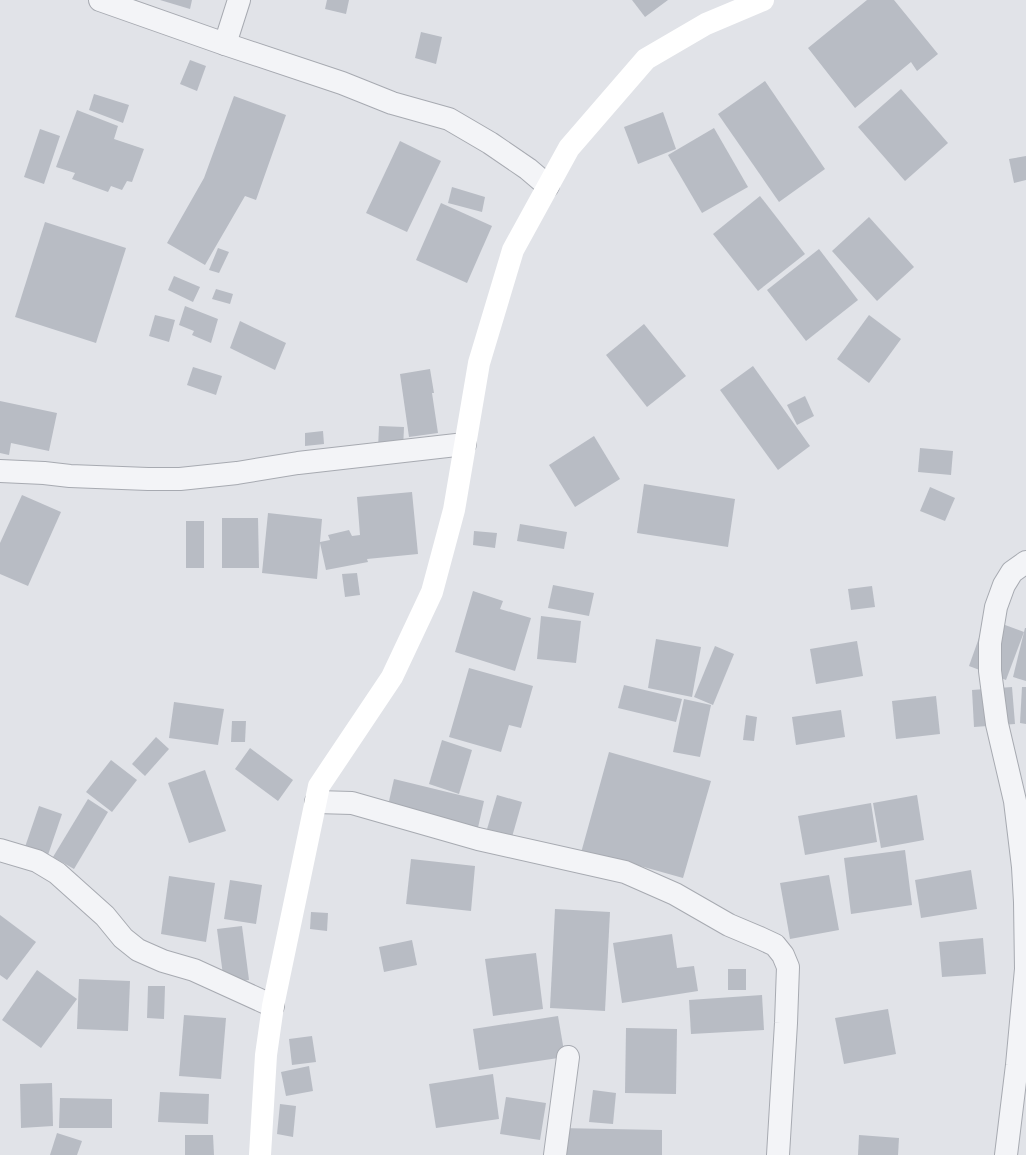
<svg xmlns="http://www.w3.org/2000/svg" width="1026" height="1155" viewBox="0 0 1026 1155" font-family="'Titillium Web',sans-serif">
	<style>
		.building { fill: #b8bcc4 }
		.lines { fill: none; stroke-linecap: round; stroke-linejoin: round }
		.street-casing { stroke: #a7aab1; stroke-width: 24 }
		.street { stroke: #f3f4f7; stroke-width: 22 }
		.secondary { stroke: #fff; stroke-width: 22 }
	</style>
	<rect width="100%" height="100%" fill="#e1e3e8"/>
	<g class="building">
		<path d="M 160,0 L 192,0 L 190,9 Z"/>
		<path d="M 327,0 L 349,0 L 346,14 L 325,9 Z"/>
		<path d="M 632,0 L 668,0 L 645,17 Z"/>
		<path d="M 867,0 L 894,0 L 938,54 L 917,71 L 911,62 L 855,108 L 808,48 Z"/>
		<path d="M 421,32 L 442,37 L 436,64 L 415,58 Z"/>
		<path d="M 190,60 L 206,66 L 197,91 L 180,84 Z"/>
		<path d="M 765,81 L 825,169 L 779,202 L 718,114 Z"/>
		<path d="M 901,89 L 948,143 L 905,181 L 858,127 Z"/>
		<path d="M 94,94 L 129,105 L 123,123 L 89,110 Z"/>
		<path d="M 234,96 L 286,115 L 256,200 L 245,196 L 205,265 L 167,243 L 204,178 Z"/>
		<path d="M 77,110 L 118,126 L 114,139 L 144,149 L 132,182 L 127,181 L 122,190 L 111,186 L 108,192 L 72,179 L 75,173 L 56,167 Z"/>
		<path d="M 663,112 L 676,149 L 638,164 L 624,127 Z"/>
		<path d="M 714,128 L 748,187 L 702,213 L 668,155 Z"/>
		<path d="M 40,129 L 60,136 L 44,184 L 24,177 Z"/>
		<path d="M 400,141 L 441,161 L 407,232 L 366,213 Z"/>
		<path d="M 1026,156 L 1026,180 L 1014,183 L 1009,159 Z"/>
		<path d="M 452,187 L 485,197 L 482,212 L 448,203 Z"/>
		<path d="M 760,196 L 805,254 L 758,291 L 713,234 Z"/>
		<path d="M 441,203 L 492,226 L 467,283 L 416,260 Z"/>
		<path d="M 869,217 L 914,267 L 877,301 L 832,251 Z"/>
		<path d="M 45,222 L 126,248 L 96,343 L 15,317 Z"/>
		<path d="M 218,248 L 229,252 L 219,273 L 209,270 Z"/>
		<path d="M 819,249 L 858,300 L 806,341 L 767,290 Z"/>
		<path d="M 174,276 L 200,287 L 193,302 L 168,290 Z"/>
		<path d="M 216,289 L 233,294 L 230,304 L 212,299 Z"/>
		<path d="M 185,306 L 218,319 L 211,343 L 192,335 L 194,331 L 179,325 Z"/>
		<path d="M 155,315 L 175,320 L 169,342 L 149,336 Z"/>
		<path d="M 869,315 L 901,339 L 869,383 L 837,359 Z"/>
		<path d="M 240,321 L 286,343 L 275,370 L 230,348 Z"/>
		<path d="M 644,324 L 686,376 L 647,407 L 606,355 Z"/>
		<path d="M 753,366 L 810,446 L 778,470 L 720,390 Z"/>
		<path d="M 193,367 L 222,376 L 216,395 L 187,385 Z"/>
		<path d="M 430,369 L 434,393 L 432,393 L 438,433 L 409,437 L 400,374 Z"/>
		<path d="M 805,396 L 814,416 L 797,425 L 787,405 Z"/>
		<path d="M 0,401 L 57,413 L 49,451 L 11,443 L 9,455 L 0,453 Z"/>
		<path d="M 379,426 L 404,427 L 403,450 L 378,449 Z"/>
		<path d="M 323,431 L 324,444 L 305,446 L 305,433 Z"/>
		<path d="M 594,436 L 620,479 L 575,507 L 549,465 Z"/>
		<path d="M 920,448 L 953,451 L 951,475 L 918,472 Z"/>
		<path d="M 644,484 L 735,499 L 728,547 L 637,533 Z"/>
		<path d="M 930,487 L 955,498 L 945,521 L 920,511 Z"/>
		<path d="M 412,492 L 418,554 L 367,559 L 368,562 L 326,570 L 320,543 L 317,579 L 262,573 L 268,513 L 322,519 L 320,542 L 330,540 L 328,535 L 349,530 L 352,536 L 360,535 L 357,497 Z"/>
		<path d="M 22,495 L 61,512 L 28,586 L 0,574 L 0,543 Z"/>
		<path d="M 222,518 L 258,518 L 259,568 L 222,568 Z"/>
		<rect x="186" y="521" width="18" height="47"/>
		<path d="M 520,524 L 567,532 L 564,549 L 517,541 Z"/>
		<path d="M 474,531 L 497,533 L 495,548 L 473,545 Z"/>
		<path d="M 357,573 L 360,595 L 345,597 L 342,574 Z"/>
		<path d="M 553,585 L 594,593 L 589,616 L 548,608 Z"/>
		<path d="M 872,586 L 875,607 L 851,610 L 848,589 Z"/>
		<path d="M 473,591 L 503,601 L 500,609 L 531,618 L 515,671 L 455,652 Z"/>
		<path d="M 541,616 L 581,621 L 576,663 L 537,659 Z"/>
		<path d="M 986,618 L 1024,632 L 1006,680 L 969,666 Z"/>
		<path d="M 1025,628 L 1026,628 L 1026,681 L 1013,677 Z"/>
		<path d="M 656,639 L 701,647 L 692,697 L 648,688 Z"/>
		<path d="M 857,641 L 863,676 L 816,684 L 810,649 Z"/>
		<path d="M 715,646 L 734,654 L 713,705 L 694,697 Z"/>
		<path d="M 469,668 L 533,686 L 521,728 L 509,725 L 501,752 L 449,737 Z"/>
		<path d="M 624,685 L 682,699 L 676,722 L 618,708 Z"/>
		<path d="M 1012,687 L 1015,724 L 974,727 L 972,690 Z"/>
		<path d="M 1022,687 L 1026,687 L 1026,724 L 1020,723 Z"/>
		<path d="M 936,696 L 940,734 L 896,739 L 892,701 Z"/>
		<path d="M 684,699 L 711,705 L 700,757 L 673,752 Z"/>
		<path d="M 174,702 L 224,709 L 218,745 L 169,738 Z"/>
		<path d="M 841,710 L 845,737 L 796,745 L 792,717 Z"/>
		<path d="M 746,715 L 757,717 L 754,741 L 743,740 Z"/>
		<path d="M 232,721 L 246,721 L 245,742 L 231,742 Z"/>
		<path d="M 156,737 L 169,749 L 145,776 L 132,764 Z"/>
		<path d="M 442,740 L 472,750 L 459,794 L 429,784 Z"/>
		<path d="M 250,748 L 293,780 L 278,801 L 235,769 Z"/>
		<path d="M 609,752 L 711,781 L 683,878 L 601,855 L 598,865 L 579,860 Z"/>
		<path d="M 111,760 L 137,780 L 112,812 L 86,792 Z"/>
		<path d="M 205,770 L 226,831 L 189,843 L 168,783 Z"/>
		<path d="M 394,779 L 484,801 L 477,832 L 387,810 Z"/>
		<path d="M 497,795 L 522,802 L 510,844 L 485,836 Z"/>
		<path d="M 917,795 L 924,840 L 881,848 L 873,803 Z"/>
		<path d="M 88,799 L 108,812 L 74,869 L 53,857 Z"/>
		<path d="M 871,803 L 877,842 L 805,855 L 798,816 Z"/>
		<path d="M 39,806 L 62,814 L 48,855 L 25,847 Z"/>
		<path d="M 905,850 L 912,905 L 851,914 L 844,858 Z"/>
		<path d="M 411,859 L 475,866 L 471,911 L 406,904 Z"/>
		<path d="M 971,870 L 977,909 L 921,918 L 915,880 Z"/>
		<path d="M 829,875 L 839,930 L 790,939 L 780,883 Z"/>
		<path d="M 169,876 L 215,883 L 206,942 L 161,934 Z"/>
		<path d="M 230,880 L 262,885 L 256,924 L 224,919 Z"/>
		<path d="M 555,909 L 610,912 L 605,1011 L 550,1008 Z"/>
		<path d="M 311,912 L 328,913 L 327,931 L 310,929 Z"/>
		<path d="M 0,915 L 36,942 L 7,980 L 0,975 Z"/>
		<path d="M 242,926 L 249,980 L 224,983 L 217,929 Z"/>
		<path d="M 672,934 L 677,968 L 694,966 L 698,991 L 622,1003 L 613,943 Z"/>
		<path d="M 983,938 L 986,974 L 942,977 L 939,942 Z"/>
		<path d="M 412,940 L 417,965 L 384,972 L 379,947 Z"/>
		<path d="M 536,953 L 543,1009 L 493,1016 L 485,959 Z"/>
		<rect x="728" y="969" width="18" height="21"/>
		<path d="M 37,970 L 77,999 L 41,1048 L 2,1020 Z"/>
		<path d="M 79,979 L 130,981 L 128,1031 L 77,1029 Z"/>
		<path d="M 148,986 L 165,986 L 164,1019 L 147,1018 Z"/>
		<path d="M 762,995 L 764,1030 L 691,1034 L 689,1000 Z"/>
		<path d="M 888,1009 L 896,1054 L 844,1064 L 835,1018 Z"/>
		<path d="M 184,1015 L 226,1018 L 221,1079 L 179,1076 Z"/>
		<path d="M 558,1016 L 565,1057 L 479,1070 L 473,1029 Z"/>
		<path d="M 626,1028 L 677,1029 L 676,1094 L 625,1093 Z"/>
		<path d="M 312,1036 L 316,1062 L 292,1065 L 289,1039 Z"/>
		<path d="M 309,1066 L 313,1091 L 286,1096 L 281,1072 Z"/>
		<path d="M 493,1074 L 499,1119 L 436,1128 L 429,1084 Z"/>
		<path d="M 52,1083 L 53,1126 L 21,1128 L 20,1084 Z"/>
		<path d="M 593,1090 L 616,1093 L 613,1124 L 589,1122 Z"/>
		<path d="M 160,1092 L 209,1094 L 208,1124 L 158,1122 Z"/>
		<path d="M 506,1097 L 546,1103 L 540,1140 L 500,1134 Z"/>
		<path d="M 60,1098 L 112,1099 L 112,1128 L 59,1128 Z"/>
		<path d="M 280,1104 L 296,1106 L 293,1137 L 277,1134 Z"/>
		<path d="M 558,1128 L 662,1130 L 662,1155 L 557,1155 Z"/>
		<path d="M 57,1133 L 82,1141 L 77,1155 L 50,1155 Z"/>
		<path d="M 185,1135 L 213,1135 L 214,1155 L 185,1155 Z"/>
		<path d="M 859,1135 L 899,1138 L 898,1155 L 858,1155 Z"/>
	</g>
	<g class="lines">
		<g class="street-casing">
			<g id="street">
				<path d="M 100,0 L 225,44 L 342,83 L 392,103 L 449,119 L 490,143 L 528,169 L 548,186"/>
				<path d="M 225,44 L 239,0"/>
				<path d="M 0,471 L 44,473 L 70,476 L 148,479 L 180,479 L 237,473 L 298,463 L 465,444"/>
				<path d="M 316,802 L 352,803 L 478,839 L 625,872 L 675,894 L 729,925 L 760,938 L 775,945 L 783,955 L 788,967 L 786,1023 L 778,1155"/>
				<path d="M 0,850 L 37,861 L 57,873 L 105,916 L 123,938 L 138,950 L 163,961 L 194,970 L 273,1006"/>
				<path d="M 555,1155 L 568,1057"/>
				<path d="M 1006,1155 L 1017,1065 L 1026,969 L 1025,902 L 1023,867 L 1015,801 L 997,724 L 990,671 L 990,643 L 996,607 L 1004,585 L 1012,572 L 1026,562"/>
			</g>
		</g>
		<use href="#street" class="street"/>
		<path class="secondary" d="M 260,1155 L 266,1055 L 273,1006 L 319,786 L 392,677 L 432,592 L 454,510 L 479,363 L 513,250 L 569,148 L 646,59 L 706,24 L 763,0"/>
	</g>
</svg>
